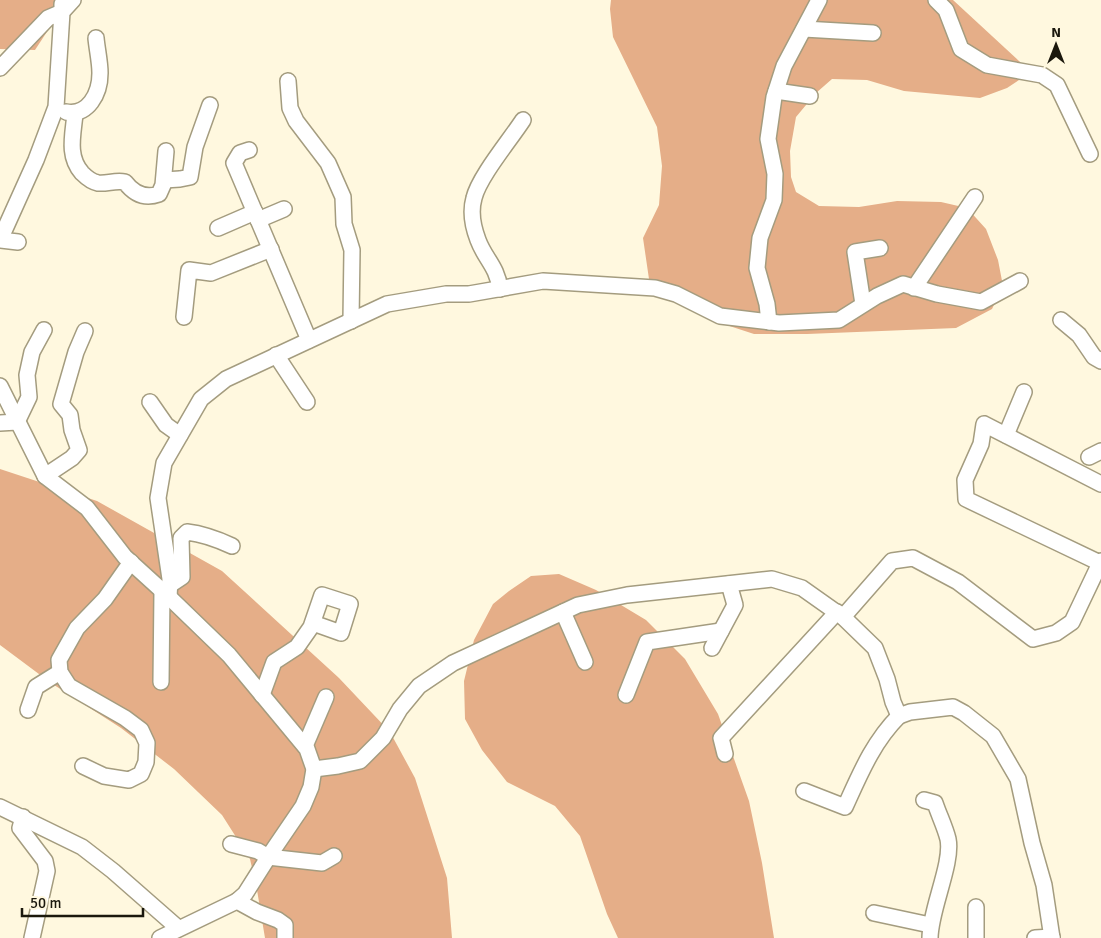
<svg xmlns="http://www.w3.org/2000/svg" width="1101" height="938" viewBox="0 0 1101 938" font-family="Signika,sans-serif">
	<style>
		.forest { fill: #e5ae88 }
		.lines { fill: none; stroke-linecap: round; stroke-linejoin: round }
		.minor-casing { stroke: #a49c7f; stroke-width: 18 }
		.minor { stroke: #fff; stroke-width: 15 }
	</style>
	<rect width="100%" height="100%" fill="#fff8df"/>
	<g class="forest">
		<path d="M 0,0 L 62,0 L 54,21 L 35,50 L 0,49 Z"/>
		<path d="M 611,0 L 953,0 L 1031,72 L 1007,88 L 980,98 L 904,91 L 867,80 L 832,79 L 816,93 L 796,117 L 790,151 L 791,177 L 796,192 L 819,206 L 859,207 L 897,201 L 941,202 L 967,208 L 986,229 L 998,260 L 1003,286 L 992,309 L 956,328 L 807,334 L 754,334 L 708,319 L 673,301 L 649,279 L 643,238 L 659,205 L 662,166 L 657,127 L 613,37 L 610,9 Z"/>
		<path d="M 0,469 L 97,501 L 222,571 L 339,678 L 390,732 L 415,778 L 447,878 L 452,938 L 265,938 L 257,890 L 250,859 L 222,815 L 174,769 L 121,728 L 51,683 L 0,645 Z"/>
		<path d="M 559,574 L 596,590 L 646,620 L 685,659 L 718,714 L 749,801 L 762,863 L 774,938 L 618,938 L 607,914 L 580,836 L 555,806 L 507,782 L 482,750 L 465,719 L 464,681 L 474,640 L 493,604 L 509,591 L 531,576 Z"/>
	</g>
	<g class="lines">
		<g class="minor-casing">
			<g id="minor">
				<path d="M 936,0 L 946,10 L 961,49 L 987,65 L 1042,75 L 1057,85 L 1090,154"/>
				<path d="M 804,29 L 873,33"/>
				<path d="M 0,68 L 48,18 L 62,12 L 62,4"/>
				<path d="M 288,81 L 290,108 L 296,121 L 328,163 L 343,197 L 344,224 L 352,250 L 351,321"/>
				<path d="M 776,91 L 810,96"/>
				<path d="M 66,112 C 88,116 100,94 100,73 C 100,62 97,49 96,38"/>
				<path d="M 75,114 C 73,135 67,156 82,173 C 86,177 92,182 98,183 C 107,184 115,180 125,182 C 134,194 145,199 159,194 L 163,185 L 166,151"/>
				<path d="M 249,150 L 240,153 L 234,163 L 309,340"/>
				<path d="M 164,180 L 180,179 L 190,177 L 195,147 L 210,105"/>
				<path d="M 258,220 L 284,209"/>
				<path d="M 218,228 L 255,212"/>
				<path d="M 18,242 L 0,240 L 36,160 L 56,107 L 62,12 L 73,0"/>
				<path d="M 914,288 L 975,197"/>
				<path d="M 500,289 C 497,266 485,259 478,240 C 473,227 470,212 474,198 C 479,177 510,140 523,120"/>
				<path d="M 863,304 L 855,252 L 880,248"/>
				<path d="M 184,317 L 189,270 L 211,273 L 271,249"/>
				<path d="M 1061,320 L 1079,335 L 1094,357 L 1101,361"/>
				<path d="M 769,322 L 767,304 L 757,268 L 760,238 L 774,200 L 775,174 L 768,139 L 774,97 L 784,66 L 819,0"/>
				<path d="M 276,355 L 307,402"/>
				<path d="M 0,386 L 45,476 L 87,508 L 125,557 L 169,597 L 229,655 L 307,749 L 314,769 L 311,787 L 303,806 L 271,853 L 245,894 L 237,901 L 160,938"/>
				<path d="M 150,402 L 166,425 L 180,435"/>
				<path d="M 0,423 L 17,422 L 29,397 L 27,375 L 32,352 L 44,330"/>
				<path d="M 1006,435 L 1024,392"/>
				<path d="M 1089,457 L 1101,451"/>
				<path d="M 45,476 L 72,458 L 79,450 L 72,430 L 70,415 L 61,404 L 76,352 L 85,331"/>
				<path d="M 1100,563 L 966,499 L 965,480 L 981,444 L 984,424 L 1101,484"/>
				<path d="M 170,585 L 182,577 L 181,538 L 187,532 C 204,534 217,539 232,546"/>
				<path d="M 169,597 L 170,579 L 158,498 L 164,463 L 201,399 L 226,379 L 387,304 L 446,294 L 469,294 L 543,281 L 655,288 L 676,294 L 720,316 L 779,323 L 839,320 L 877,296 L 903,284 L 937,294 L 981,302 L 1020,281"/>
				<path d="M 563,612 L 585,662"/>
				<path d="M 843,617 L 892,561 L 913,558 L 958,582 L 1033,639 L 1056,633 L 1072,622 L 1101,561"/>
				<path d="M 712,648 L 735,605 L 729,584"/>
				<path d="M 161,682 L 162,591"/>
				<path d="M 262,695 L 274,662 L 297,647 L 311,627 L 322,595 L 350,604 L 341,633 L 313,623"/>
				<path d="M 626,695 L 647,642 L 721,631"/>
				<path d="M 28,710 L 36,687 L 60,672"/>
				<path d="M 305,746 L 326,697"/>
				<path d="M 725,754 L 721,738 L 837,612"/>
				<path d="M 83,766 L 104,776 L 129,780 L 141,774 L 146,762 L 147,743 L 141,730 L 125,718 L 69,686 L 60,672 L 59,660 L 77,628 L 105,599 L 131,562"/>
				<path d="M 314,769 L 338,766 L 360,761 L 383,738 L 400,709 L 419,686 L 453,663 L 578,605 L 627,595 L 772,579 L 802,588 L 843,617 L 875,648 L 887,679 L 893,702 L 899,716 L 910,712 L 953,707 L 964,713 L 993,736 L 1018,779 L 1032,843 L 1044,885 L 1052,938"/>
				<path d="M 804,791 L 845,807 C 860,774 873,742 899,716"/>
				<path d="M 924,800 L 935,803 C 939,815 945,827 948,839 C 953,863 930,910 930,938"/>
				<path d="M 0,807 L 82,847 L 113,871 L 178,928"/>
				<path d="M 23,817 L 20,828 L 45,861 L 47,871 L 32,938"/>
				<path d="M 231,844 L 258,851 L 268,857 L 322,863 L 334,856"/>
				<path d="M 237,901 L 257,912 L 278,920 L 285,925 L 285,938"/>
				<path d="M 874,913 L 930,925"/>
				<path d="M 976,938 L 976,907"/>
				<path d="M 1035,938 L 1052,937"/>
			</g>
		</g>
		<use href="#minor" class="minor"/>
	</g>
	<g transform="translate(1056 45)" stroke="#fff8df" stroke-width="4" paint-order="stroke">
	<path d="M0-4L9 19L0 12L-9 19Z" fill="#1b180d"/>
	<text y="-8" font-size="14" font-weight="bold" text-anchor="middle" fill="#1b180d">N</text>
	</g>
	<path d="M22 908v8h121v-8" fill="none" stroke="#1b180d" stroke-width="2.5"/>
	<text x="30" y="908" font-size="15" fill="#1b180d" stroke="#fff8df" stroke-width="4" paint-order="stroke">50 m</text>
</svg>
